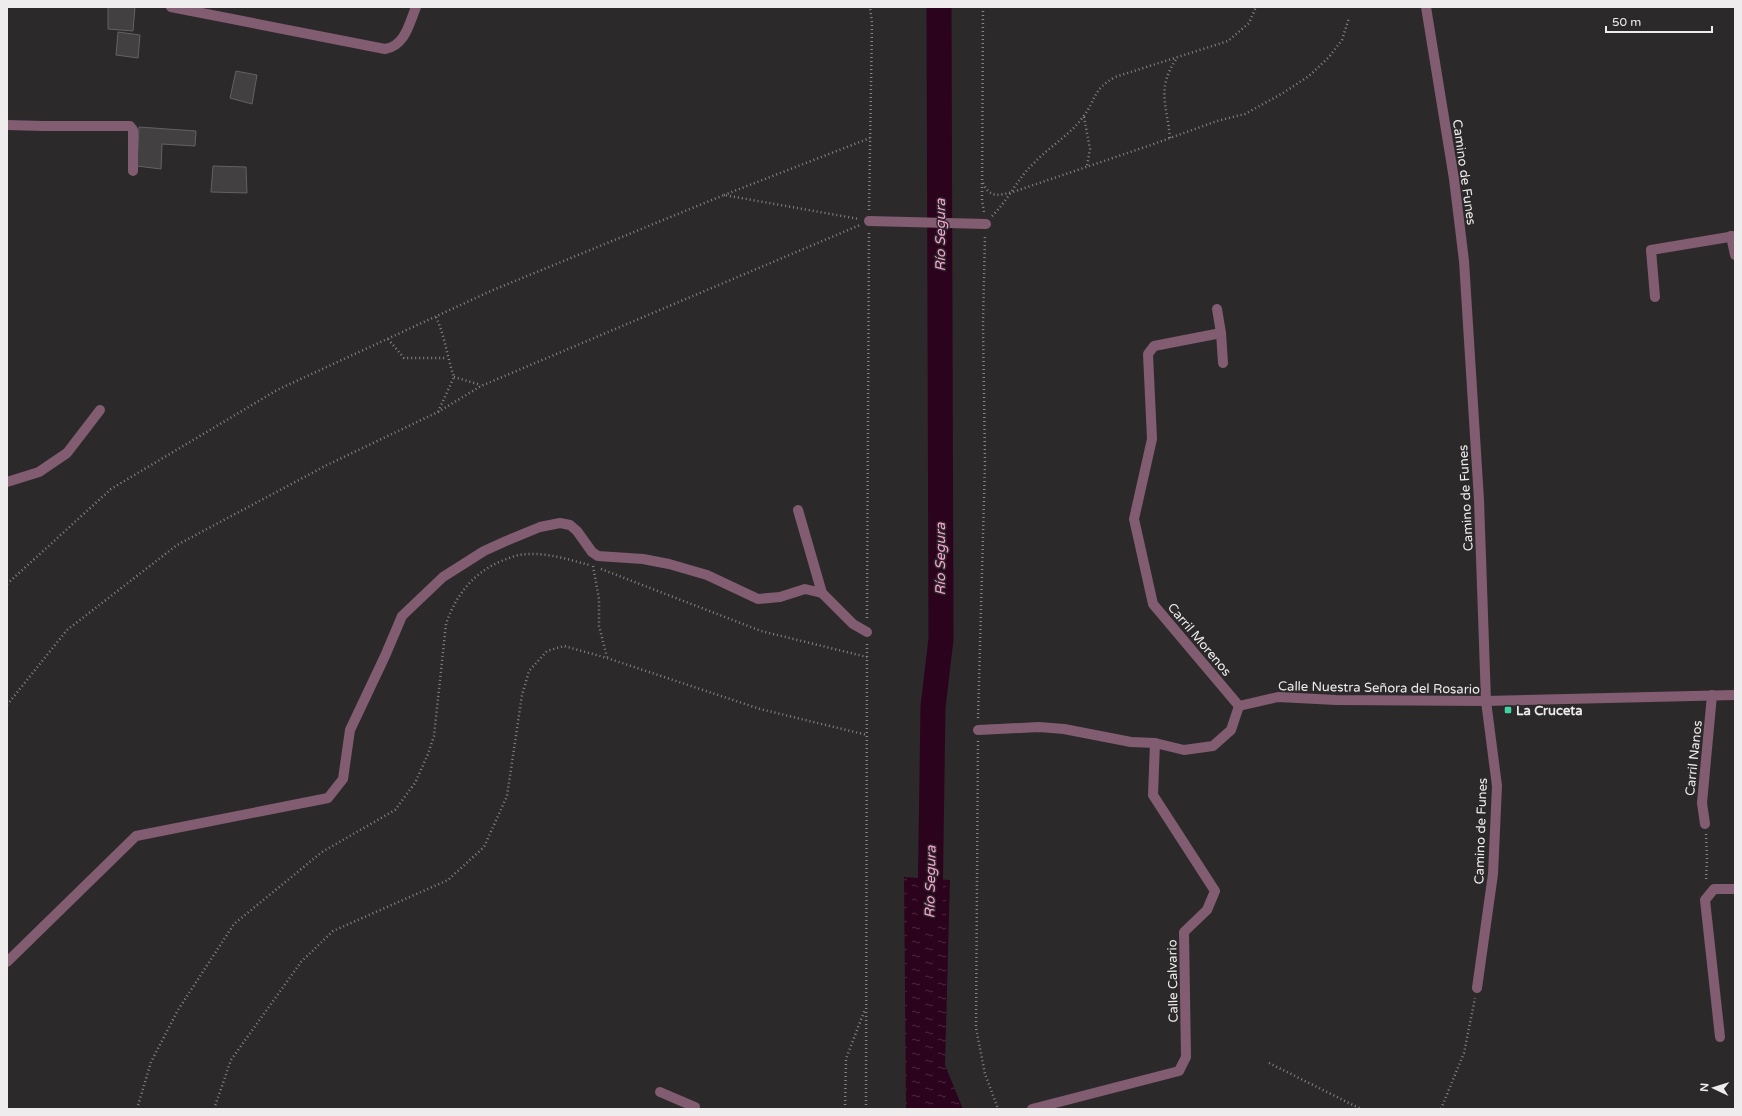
<svg xmlns="http://www.w3.org/2000/svg" width="1742" height="1116" viewBox="0 0 1742 1116" font-family="'Varela Round',sans-serif">
	<style>
		.water { fill: url(#water-ripples) }
		.lines { fill: none; stroke-linecap: round; stroke-linejoin: round }
		.river { stroke: #2c031d; stroke-width: 25 }
		.building { fill: #434042; stroke: #656163 }
		.path { stroke: #878586; stroke-width: 2.5; stroke-dasharray: 1 3; stroke-linecap: butt }
		.street { stroke: #825c70; stroke-width: 10 }
		.poi-dot { fill: #3ed4a3; stroke: #2c292b; stroke-width: 1.5 }
		.labels { text-anchor: middle; stroke-width: 3; stroke-linejoin: round; paint-order: stroke }
		.street-label { font-size: 13px; fill: #eeeced; stroke: #2c292b }
		.poi-label { font-size: 13px; font-weight: bold; fill: #eeeced; stroke: #2c292b; text-anchor: start }
		.water-label { font-size: 14px; font-style: italic; fill: #fda1d3; stroke: #2c292b }
	</style>
	<defs>
		<pattern id="water-ripples" width="26" height="14" patternUnits="userSpaceOnUse"><rect width="26" height="14" fill="#2c031d"/><path d="M2 4q2-2 4 0t4 0M15 11q2-2 4 0t4 0" fill="none" stroke="#4b283e"/></pattern>
	</defs>
	<rect width="100%" height="100%" fill="#2c292b"/>
	<path class="water" d="M 904,877 L 950,880 L 945,1065 L 963,1109 L 906,1109 Z"/>
	<g class="lines">
		<path class="river" d="M 930,912 L 933,707 L 941,639 L 939,7"/>
	</g>
	<g class="building">
		<path d="M 108,7 L 135,7 L 133,31 L 108,29 Z"/>
		<path d="M 118,32 L 140,35 L 138,58 L 116,55 Z"/>
		<path d="M 236,71 L 257,75 L 252,104 L 230,98 Z"/>
		<path d="M 139,127 L 196,131 L 195,146 L 162,144 L 161,169 L 137,166 Z"/>
		<path d="M 213,166 L 246,167 L 247,193 L 211,192 Z"/>
	</g>
	<g class="lines">
		<g class="path">
			<path d="M 983,7 L 982,200 L 984,212"/>
			<path d="M 1084,117 L 1090,149 L 1087,166"/>
			<path d="M 1170,138 C 1167,105 1156,88 1177,58"/>
			<path d="M 983,183 C 990,199 999,195 1013,192 L 1148,146 L 1217,121 L 1245,114 L 1283,93 L 1309,76 L 1329,57 L 1342,40 L 1349,18"/>
			<path d="M 724,195 L 870,138"/>
			<path d="M 869,210 L 872,23 L 870,7"/>
			<path d="M 992,216 C 1009,199 1018,178 1034,163 C 1049,147 1070,135 1083,117 C 1097,99 1091,91 1115,77 L 1228,41 L 1249,23 L 1256,7"/>
			<path d="M 436,317 C 445,336 447,357 454,377 L 438,412"/>
			<path d="M 388,339 L 404,358 L 447,358"/>
			<path d="M 454,377 L 481,385"/>
			<path d="M 593,566 L 599,599 L 599,626 L 607,657"/>
			<path d="M 601,569 L 761,631 L 867,657"/>
			<path d="M 7,584 L 111,489 L 277,390 L 493,290 L 724,195 L 859,219"/>
			<path d="M 867,618 L 869,231"/>
			<path d="M 7,705 L 67,630 L 177,545 L 327,465 L 438,412 L 481,386 L 860,225"/>
			<path d="M 978,718 L 985,463 L 983,323 L 985,235"/>
			<path d="M 978,741 L 976,1028 L 985,1074 L 998,1109"/>
			<path d="M 1706,834 L 1707,858 L 1706,881"/>
			<path d="M 1269,1063 L 1361,1109"/>
			<path d="M 137,1109 L 151,1062 L 178,1010 L 234,924 L 322,852 L 395,810 L 415,783 L 428,754 L 434,736 L 446,624 C 456,594 475,571 504,560 C 509,558 514,556 519,555 C 542,551 567,559 589,565"/>
			<path d="M 214,1109 L 231,1060 L 301,962 L 333,931 L 448,880 L 484,847 L 507,796 L 522,695 L 529,671 L 547,651 L 564,646 L 607,658 L 760,709 L 867,735"/>
			<path d="M 845,1109 L 846,1059 L 865,1009"/>
			<path d="M 866,1109 L 867,643"/>
			<path d="M 1441,1109 L 1464,1053 L 1475,998"/>
		</g>
		<g class="street">
			<path d="M 171,7 L 385,49 C 405,46 409,24 416,7"/>
			<path d="M 1426,7 L 1454,179 L 1464,261 L 1479,500 L 1486,701 L 1497,786 L 1493,874 L 1477,988"/>
			<path d="M 7,125 L 43,126 L 130,126 L 133,130 L 133,171"/>
			<path d="M 869,221 L 986,224"/>
			<path d="M 1731,236 L 1735,255"/>
			<path d="M 1655,297 L 1651,250 L 1735,236"/>
			<path d="M 1217,309 L 1221,333 L 1223,363"/>
			<path d="M 1221,333 L 1154,346 L 1148,354 L 1152,439 L 1134,519 L 1153,604 L 1239,706"/>
			<path d="M 7,482 L 39,472 L 67,453 L 100,410"/>
			<path d="M 798,510 L 822,593 L 853,624 L 867,632"/>
			<path d="M 978,730 L 1039,727 L 1064,729 L 1131,742 L 1155,743 L 1184,750 L 1213,746 L 1231,730 L 1239,706 L 1278,697 L 1336,700 L 1486,701 L 1735,695"/>
			<path d="M 1705,824 L 1702,803 L 1712,695"/>
			<path d="M 7,962 L 136,836 L 328,798 L 343,779 L 350,730 L 385,656 L 402,616 L 443,577 L 484,551 L 506,541 L 540,527 L 560,523 L 570,525 L 577,531 L 592,552 L 598,556 L 643,559 L 669,564 L 707,575 L 758,599 L 780,597 L 805,589 L 822,593"/>
			<path d="M 1720,1037 L 1705,900 L 1714,889 L 1735,889"/>
			<path d="M 660,1092 L 695,1107 L 695,1109"/>
			<path d="M 1032,1109 L 1179,1071 L 1186,1057 L 1184,932 L 1207,910 L 1215,891 L 1153,795 L 1155,743"/>
		</g>
	</g>
	<rect class="poi-dot" x="1504" y="706" width="8" height="8" rx="2"/>
	<g class="labels">
		<g class="street-label">
			<text transform="translate(1465 172) rotate(82)" y="5">Camino de Funes</text>
			<text transform="translate(1465 498) rotate(-93)" y="5">Camino de Funes</text>
			<text transform="translate(1200 639) rotate(50)" y="5">Carril Morenos</text>
			<text transform="translate(1379 687) rotate(1)" y="5">Calle Nuestra Señora del Rosario</text>
			<text transform="translate(1693 758) rotate(-84)" y="5">Carril Nanos</text>
			<text transform="translate(1480 831) rotate(-88)" y="5">Camino de Funes</text>
			<text transform="translate(1172 981) rotate(-91)" y="5">Calle Calvario</text>
		</g>
		<g class="poi-label">
			<text x="1516" y="715">La Cruceta</text>
		</g>
		<g class="water-label">
			<text transform="translate(940 235) rotate(-90)" y="5">Río Segura</text>
			<text transform="translate(940 559) rotate(-90)" y="5">Río Segura</text>
			<text transform="translate(930 882) rotate(-89)" y="5">Río Segura</text>
		</g>
	</g>
	<rect width="1742" height="1116" fill="none" stroke="#eeeced" stroke-width="16"/>
	<g transform="translate(1714 1088) rotate(274)" stroke="#2c292b" stroke-width="3" paint-order="stroke">
	<path d="M0-3L7 15L0 10L-7 15Z" fill="#eeeced"/>
	<text y="-6" font-size="11" font-weight="bold" text-anchor="middle" fill="#eeeced">N</text>
	</g>
	<path d="M1606 26v6h106v-6" fill="none" stroke="#eeeced" stroke-width="2"/>
	<text x="1612" y="26" font-size="12" fill="#eeeced" stroke="#2c292b" stroke-width="3" paint-order="stroke">50 m</text>
</svg>
